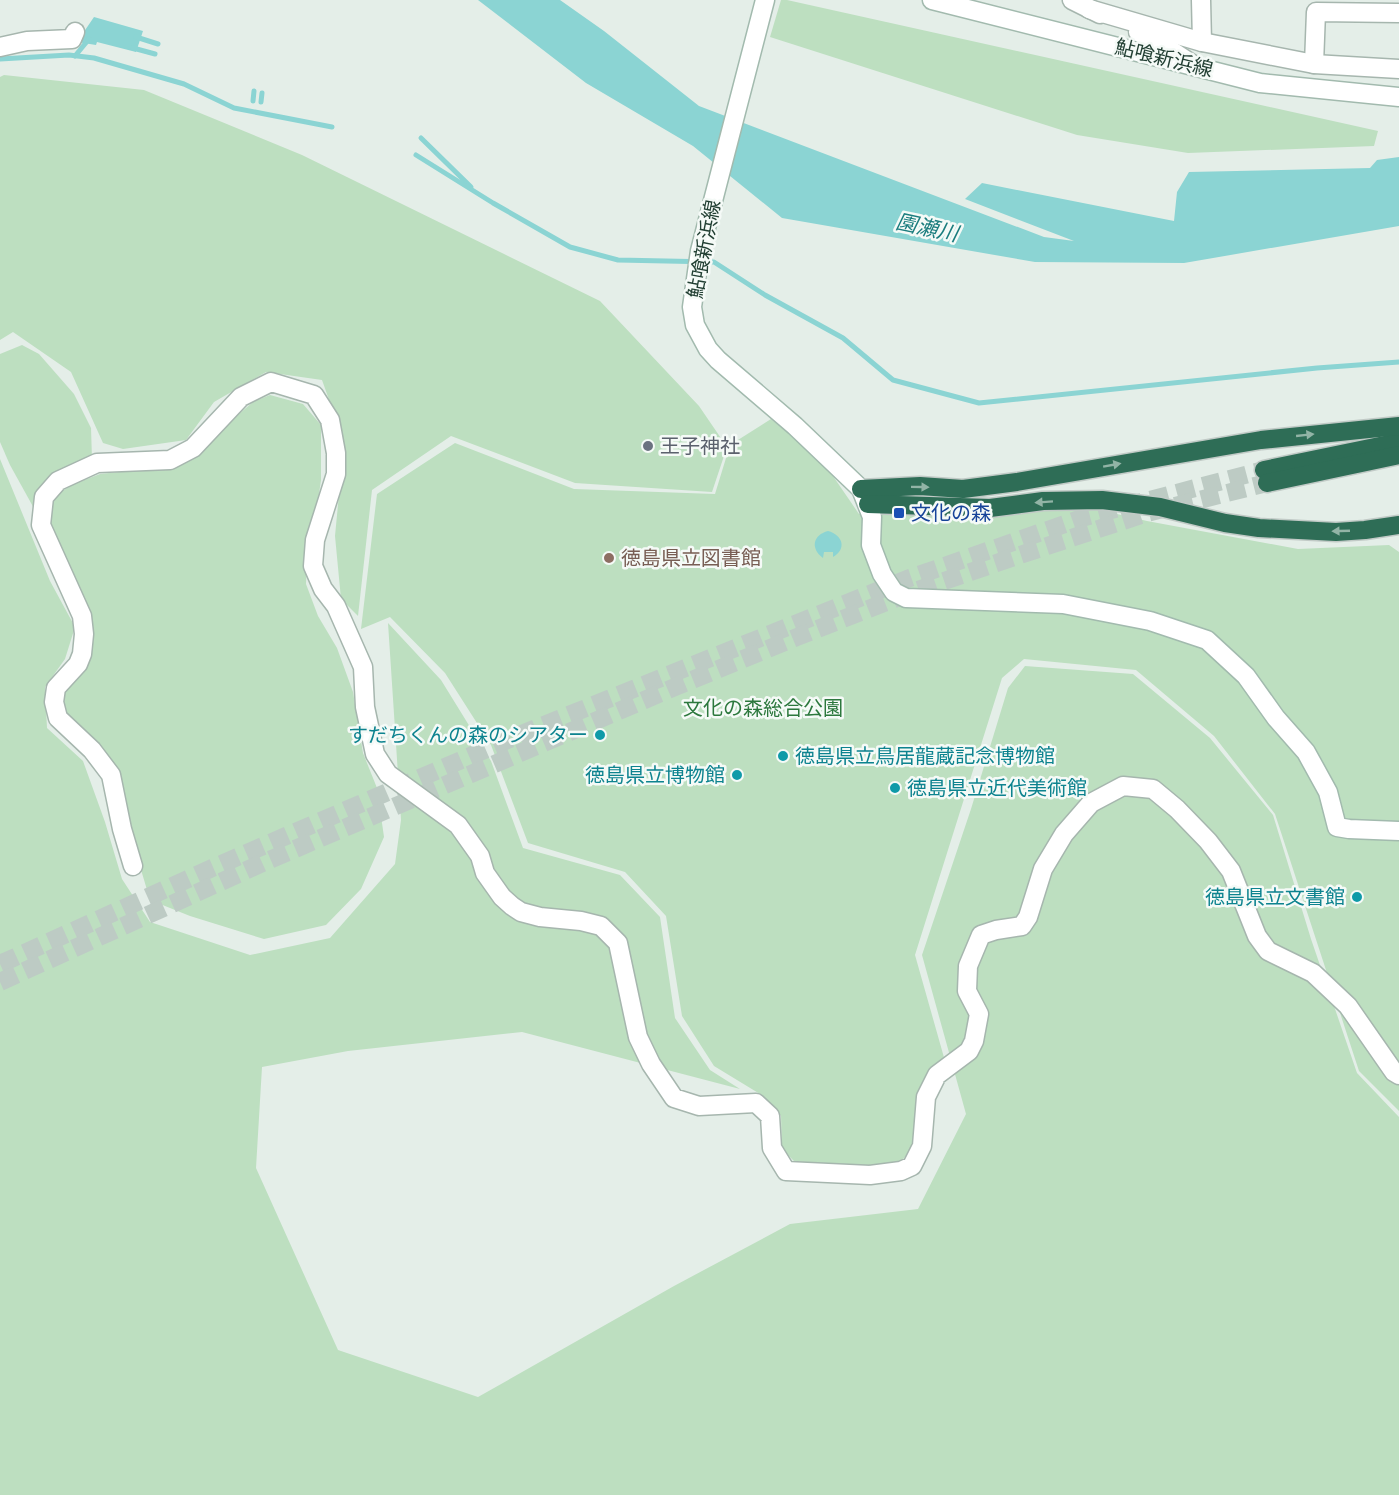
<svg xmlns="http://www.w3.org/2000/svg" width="1399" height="1495" viewBox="0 0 1399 1495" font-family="'Open Sans','Noto Sans JP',sans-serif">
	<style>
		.green { fill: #bddfc0 }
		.water { fill: #8bd4d3 }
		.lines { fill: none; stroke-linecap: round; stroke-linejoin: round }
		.stream { stroke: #8bd4d3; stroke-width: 5 }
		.highway-tunnel { stroke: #bdcbc4; stroke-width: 18; stroke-dasharray: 18 9; stroke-linecap: butt }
		.street-casing { stroke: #a6b6ae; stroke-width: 21 }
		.secondary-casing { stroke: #a2baae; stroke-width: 21 }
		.highway-casing { stroke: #c1cac6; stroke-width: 21 }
		.street { stroke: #fff; stroke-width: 18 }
		.secondary { stroke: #fff; stroke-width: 18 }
		.highway { stroke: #2e6d56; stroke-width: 18 }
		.oneway { fill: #92b4a6 }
		.worship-dot { fill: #6b7280; stroke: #f5faf7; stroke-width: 2 }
		.transit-dot { fill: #1a4fb4; stroke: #f5faf7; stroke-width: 2 }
		.education-dot { fill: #8d6e63; stroke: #f5faf7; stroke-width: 2 }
		.culture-dot { fill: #0f9aa8; stroke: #f5faf7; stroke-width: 2 }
		.labels { text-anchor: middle; stroke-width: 5; stroke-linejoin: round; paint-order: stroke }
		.street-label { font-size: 20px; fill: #234034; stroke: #f5faf7 }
		.worship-label { font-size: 20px; fill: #5b616d; stroke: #f5faf7; text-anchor: start }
		.transit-label { font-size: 20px; fill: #164399; stroke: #f5faf7; text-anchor: start }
		.education-label { font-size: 20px; fill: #785e54; stroke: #f5faf7; text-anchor: start }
		.park-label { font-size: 20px; fill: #2c783d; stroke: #f5faf7 }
		.culture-label { font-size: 20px; fill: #0d838f; stroke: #f5faf7; text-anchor: end }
		.water-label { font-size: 21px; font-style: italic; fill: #1b7d7e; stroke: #f5faf7 }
	</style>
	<rect width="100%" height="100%" fill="#e4eee8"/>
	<g class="green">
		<path d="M 781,0 L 787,0 L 1378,131 L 1374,146 L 1188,153 L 1077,135 L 770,37 Z"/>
		<path d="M 4,75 L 144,90 L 302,155 L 600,301 L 699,406 L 727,447 L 712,492 L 575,483 L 451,436 L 372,490 L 358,616 L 341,599 L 335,536 L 344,442 L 322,380 L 266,372 L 214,402 L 186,440 L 123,449 L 103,443 L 71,372 L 13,332 L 0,340 L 0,77 Z"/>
		<path d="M 22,345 L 39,354 L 74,394 L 91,428 L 92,459 L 36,512 L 10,465 L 0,442 L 0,354 Z"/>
		<path d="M 270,395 L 303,404 L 321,425 L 321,480 L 315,522 L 307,558 L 306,584 L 318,616 L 337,648 L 353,692 L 363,753 L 377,788 L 384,837 L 361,889 L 326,925 L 264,939 L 190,916 L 150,900 L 139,863 L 117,774 L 63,717 L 60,701 L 68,683 L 83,668 L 92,648 L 88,610 L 46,523 L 52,497 L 74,484 L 100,474 L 177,466 L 206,448 L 226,425 L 253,402 Z"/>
		<path d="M 771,419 L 824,463 L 859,514 L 885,512 L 1014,513 L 1087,507 L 1147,521 L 1298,549 L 1389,545 L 1399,552 L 1399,1111 L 1359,1071 L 1275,814 L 1214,736 L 1136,670 L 1024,659 L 1002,678 L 915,955 L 945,1061 L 913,1147 L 900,1163 L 857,1168 L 797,1164 L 782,1149 L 781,1116 L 760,1094 L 714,1066 L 682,1016 L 666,916 L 625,872 L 528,843 L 491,745 L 445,673 L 390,617 L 361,629 L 377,494 L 455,443 L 574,489 L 715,494 L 730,445 Z"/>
		<path d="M 0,459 L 50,581 L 75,627 L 65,659 L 45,687 L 47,728 L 83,761 L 105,822 L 122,879 L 150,922 L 250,955 L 330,938 L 395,864 L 401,820 L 388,623 L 441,680 L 491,761 L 523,848 L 620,875 L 660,917 L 675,1018 L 710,1070 L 740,1089 L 522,1032 L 348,1051 L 262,1067 L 256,1168 L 338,1350 L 478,1397 L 674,1286 L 790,1224 L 918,1209 L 966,1114 L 922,955 L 971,809 L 1008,688 L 1025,666 L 1133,674 L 1210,738 L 1273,815 L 1311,939 L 1357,1073 L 1399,1117 L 1399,1495 L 0,1495 Z"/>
	</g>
	<g class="water">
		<path d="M 478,0 L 560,0 L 604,31 L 699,106 L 1044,237 L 1074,241 L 965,199 L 982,183 L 1174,221 L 1177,192 L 1189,172 L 1370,168 L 1377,160 L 1399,157 L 1399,226 L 1184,263 L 1035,262 L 782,218 L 693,146 L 586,83 Z"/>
		<path d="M 94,17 L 143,31 L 136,52 L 97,42 L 96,45 L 77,42 Z"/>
		<path d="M 828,531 C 843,535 847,549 833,557 L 833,552 L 824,552 L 823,558 C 810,548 813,535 828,531 Z"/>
	</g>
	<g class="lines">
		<g class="stream">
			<path d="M 136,37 L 158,44"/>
			<path d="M 133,48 L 155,54"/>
			<path d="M 75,56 L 89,39"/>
			<path d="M 0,59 L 69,55 L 94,58 L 184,84 L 234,108 L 332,127"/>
			<path d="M 253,101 L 254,91"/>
			<path d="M 261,102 L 262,93"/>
			<path d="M 421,138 L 471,187"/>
			<path d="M 416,155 L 493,203 L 570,247 L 618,260 L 714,262 L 765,295 L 843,338 L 893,380 L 979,403 L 1317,368 L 1399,362"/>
		</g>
		<g class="highway-tunnel">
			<path d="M 0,964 L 210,869 L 519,735 L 907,579 L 1085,517 L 1264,470"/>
			<path d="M 0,982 L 267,861 L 675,687 L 797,637 L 912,592 L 1017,556 L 1147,513 L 1267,483"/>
		</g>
		<g class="street-casing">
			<g id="street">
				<path d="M 1072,0 L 1100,14"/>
				<path d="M 1201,0 L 1202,42"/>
				<path d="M 1089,9 L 1202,42 L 1314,64 L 1399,69"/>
				<path d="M 1138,32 L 1157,41 L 1192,64"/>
				<path d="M 0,47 L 27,41 L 72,39 L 75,32"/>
				<path d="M 1314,64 L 1316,12 L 1399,13"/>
				<path d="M 133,866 L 122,829 L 111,775 L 92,750 L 58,718 L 54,702 L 56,688 L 78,664 L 82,654 L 84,634 L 82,616 L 41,525 L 44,497 L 58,481 L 97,463 L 170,460 L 193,448 L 241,397 L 271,382 L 314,395 L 330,420 L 336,453 L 336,474 L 315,540 L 313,566 L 323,589 L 336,606 L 363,667 L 365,707 L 375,754 L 388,774 L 458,825 L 480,856 L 485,873 L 502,897 L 512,906 L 521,912 L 540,917 L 581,921 L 601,926 L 618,943 L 638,1037 L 651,1064 L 674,1098 L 699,1106 L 756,1103 L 770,1116 L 772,1148 L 786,1171 L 870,1175 L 901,1171 L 912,1166 L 922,1146 L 926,1097 L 937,1075 L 969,1051 L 974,1041 L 979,1014 L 967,991 L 968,966 L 981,935 L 996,930 L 1022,926 L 1028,917 L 1043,869 L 1064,834 L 1091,803 L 1123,786 L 1153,789 L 1177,809 L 1208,841 L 1231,871 L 1257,936 L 1268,951 L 1313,973 L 1348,1006 L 1394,1072 L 1399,1075"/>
			</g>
		</g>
		<g class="secondary-casing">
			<g id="secondary">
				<path d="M 765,0 L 700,251 L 692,307 L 695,325 L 708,349 L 718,360 L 795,426 L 861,489 L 872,517 L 871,545 L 882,574 L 894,592 L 906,598 L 1063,604 L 1150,621 L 1207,640 L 1246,676 L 1276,718 L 1306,752 L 1328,792 L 1337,827 L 1349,829 L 1399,831"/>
				<path d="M 932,0 L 1260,83 L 1399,97"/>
			</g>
		</g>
		<g class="highway-casing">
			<g id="highway">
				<path d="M 1264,470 L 1399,442"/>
				<path d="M 1267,483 L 1399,455"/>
				<path d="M 861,489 L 920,486 L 963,489 L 1017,482 L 1261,440 L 1399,426"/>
				<path d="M 868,504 L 990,508 L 1043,501 L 1102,500 L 1160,507 L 1225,523 L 1259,528 L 1336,532 L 1365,530 L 1399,525"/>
			</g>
		</g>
		<use href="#street" class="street"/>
		<use href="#secondary" class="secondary"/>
		<use href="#highway" class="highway"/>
	</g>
	<defs><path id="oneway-solid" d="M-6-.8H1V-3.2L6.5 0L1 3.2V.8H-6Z" transform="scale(1.5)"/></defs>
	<g class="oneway">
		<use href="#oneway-solid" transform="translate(1305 435) rotate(-6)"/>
		<use href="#oneway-solid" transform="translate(1112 465) rotate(-10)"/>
		<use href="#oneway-solid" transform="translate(920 487) rotate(1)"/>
		<use href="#oneway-solid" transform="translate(1044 502) rotate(176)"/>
		<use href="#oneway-solid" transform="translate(1341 531) rotate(178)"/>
	</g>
	<circle class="worship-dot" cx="648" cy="446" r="6"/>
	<rect class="transit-dot" x="893" y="507" width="12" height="12" rx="3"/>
	<circle class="education-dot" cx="609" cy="558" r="6"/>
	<g class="culture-dot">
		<circle cx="600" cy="735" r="6"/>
		<circle cx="783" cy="756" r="6"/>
		<circle cx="737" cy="775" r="6"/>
		<circle cx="895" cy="788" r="6"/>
		<circle cx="1357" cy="897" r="6"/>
	</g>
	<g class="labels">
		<g class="street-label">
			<text transform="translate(1164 58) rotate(14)" y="7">鮎喰新浜線</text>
			<text transform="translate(704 249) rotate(-79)" y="7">鮎喰新浜線</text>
		</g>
		<g class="worship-label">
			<text x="660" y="453">王子神社</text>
		</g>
		<g class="transit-label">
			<text x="911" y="520">文化の森</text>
		</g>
		<g class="education-label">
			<text x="621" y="565">徳島県立図書館</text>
		</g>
		<g class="park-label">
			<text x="763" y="715">文化の森総合公園</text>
		</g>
		<g class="culture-label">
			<text x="588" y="742">すだちくんの森のシアター</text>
			<text x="795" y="763" text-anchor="start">徳島県立鳥居龍蔵記念博物館</text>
			<text x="725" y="782">徳島県立博物館</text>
			<text x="907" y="795" text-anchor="start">徳島県立近代美術館</text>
			<text x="1345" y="904">徳島県立文書館</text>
		</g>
		<g class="water-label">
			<text transform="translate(927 228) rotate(12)" y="7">園瀬川</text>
		</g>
	</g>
</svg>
